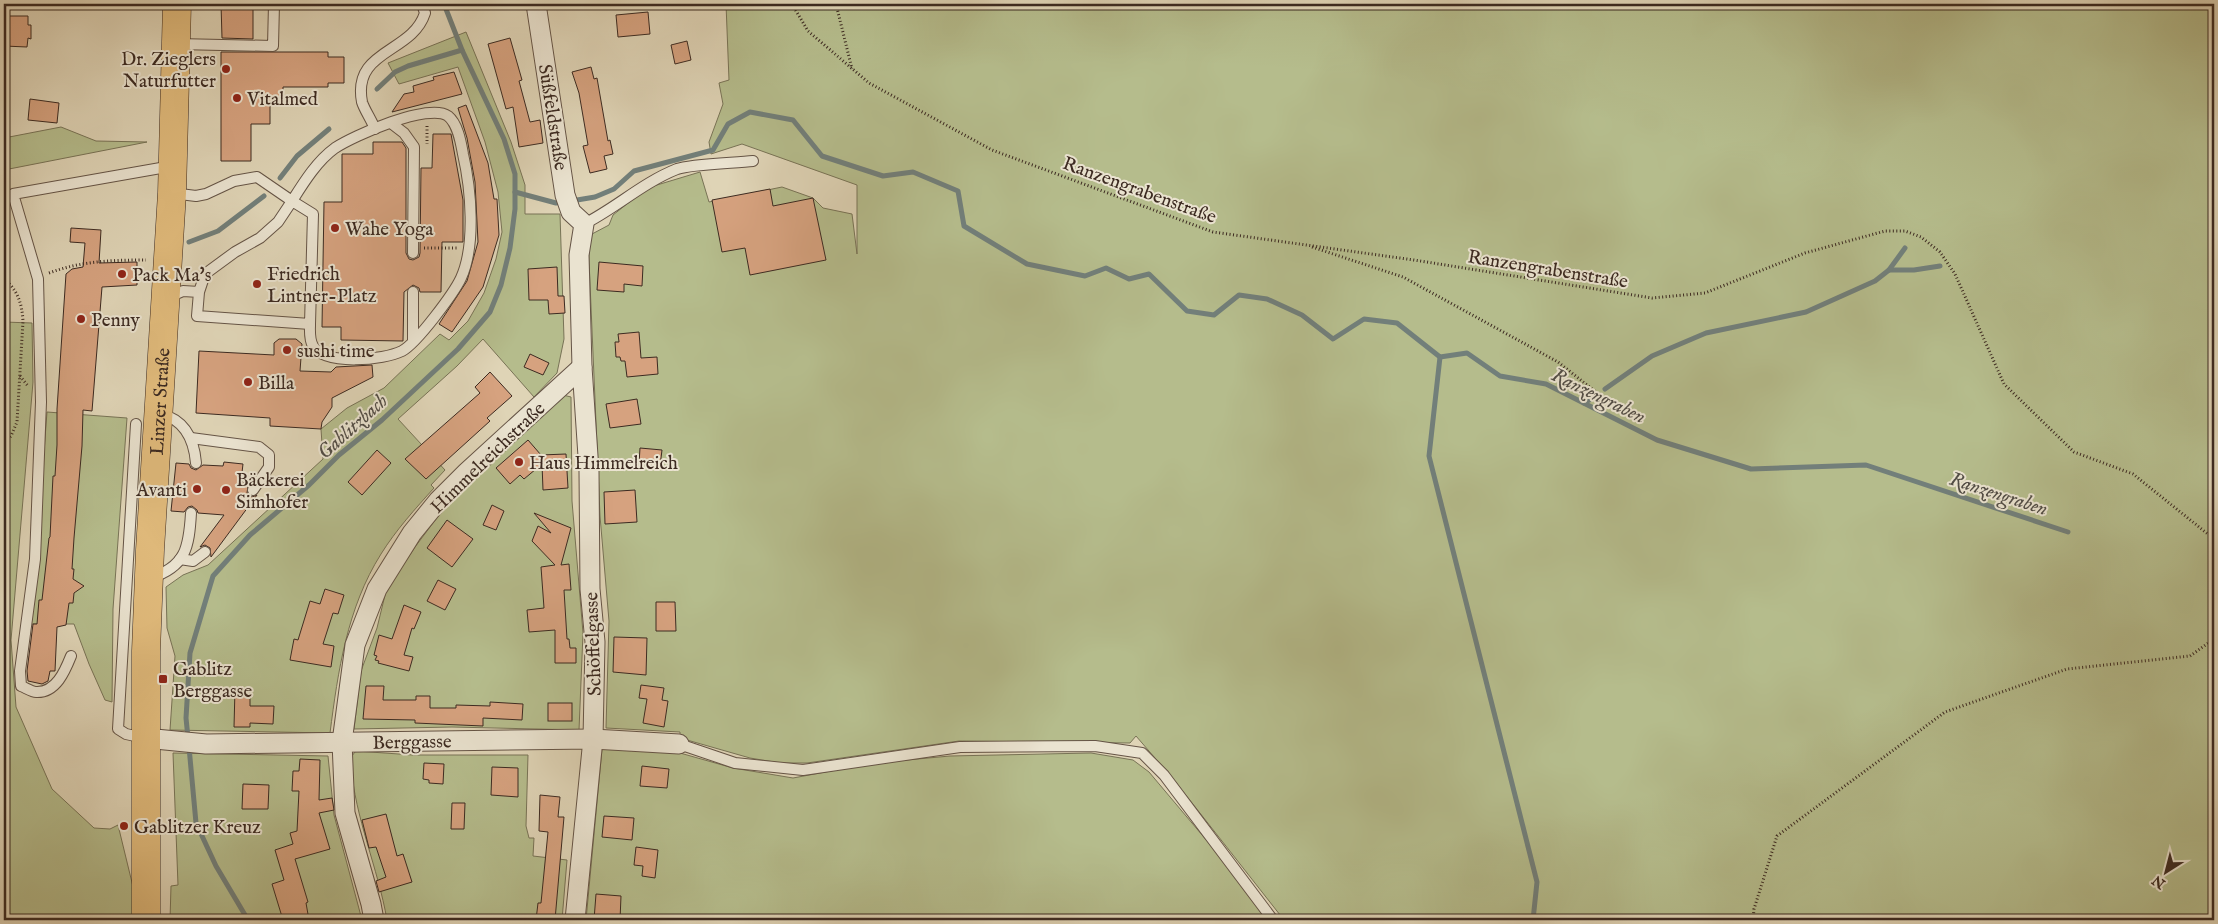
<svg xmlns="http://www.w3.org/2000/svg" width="2218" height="924" viewBox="0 0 2218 924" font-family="'IM FELL English',serif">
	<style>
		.green { fill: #b5bc8c; stroke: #787356 }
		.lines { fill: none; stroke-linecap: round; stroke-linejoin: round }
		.stream { stroke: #727f7a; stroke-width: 5 }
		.building { fill: #d6a27f; stroke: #3c2a21 }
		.service-casing { stroke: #655446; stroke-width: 12 }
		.minor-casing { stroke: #655446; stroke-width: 21 }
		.primary-casing { stroke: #3c2a21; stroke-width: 29 }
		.path { stroke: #3c2a21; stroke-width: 3; stroke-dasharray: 1 2.5; stroke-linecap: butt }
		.service { stroke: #eae3d0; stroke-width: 10 }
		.minor { stroke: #eae3d0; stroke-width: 19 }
		.primary { stroke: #e0ba7b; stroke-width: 28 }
		.poi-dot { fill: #8f2418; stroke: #eae3d0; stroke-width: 2 }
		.labels { text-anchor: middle; stroke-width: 4; stroke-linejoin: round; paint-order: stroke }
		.poi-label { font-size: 19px; fill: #3c2a21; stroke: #eae3d0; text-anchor: start }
		.street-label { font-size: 19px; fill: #3c2a21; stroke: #eae3d0 }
		.water-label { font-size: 20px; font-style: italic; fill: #524d46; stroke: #eae3d0 }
	</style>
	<rect width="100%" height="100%" fill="#dfd4b6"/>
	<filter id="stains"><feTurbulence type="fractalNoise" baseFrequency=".004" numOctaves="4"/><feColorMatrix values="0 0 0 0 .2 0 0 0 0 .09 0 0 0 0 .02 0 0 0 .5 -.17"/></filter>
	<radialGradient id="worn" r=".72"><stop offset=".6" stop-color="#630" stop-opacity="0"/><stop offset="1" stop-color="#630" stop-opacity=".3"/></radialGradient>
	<g class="green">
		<path d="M 726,4 L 2214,4 L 2214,920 L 1284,920 L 1174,780 L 1136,736 L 1130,743 L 959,741 L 807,763 L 780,763 L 750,758 L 680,738 L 680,732 L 606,728 L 609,621 L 600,516 L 589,260 L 589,240 L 592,234 L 609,225 L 613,215 L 647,188 L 700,172 L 709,202 L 782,187 L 813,198 L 823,208 L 852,214 L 857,254 L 857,185 L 742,144 L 711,154 L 709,142 L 723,104 L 719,83 L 729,80 Z"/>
		<path d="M 466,32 L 511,142 L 525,185 L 525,214 L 560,214 L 564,339 L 557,373 L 534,397 L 483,339 L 457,366 L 398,419 L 445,470 L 431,485 L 434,488 C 415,509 396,530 381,554 C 347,608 338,671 330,733 L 170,730 L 175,656 L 167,628 L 166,587 L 183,575 L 208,565 L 323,459 L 321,429 L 347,408 L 384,388 L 440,334 L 449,340 L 468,321 L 484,293 L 496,259 L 502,232 L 498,192 L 485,142 L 458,67 L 399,84 L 388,63 Z"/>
		<path d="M 61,127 L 96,141 L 147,142 L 4,170 L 4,138 Z"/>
		<path d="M 4,322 L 32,323 L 33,382 L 11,640 L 16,707 L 52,789 L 94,828 L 110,829 L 118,825 L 135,895 L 135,920 L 4,920 Z"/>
		<path d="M 563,395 L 571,397 L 572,501 L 583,633 L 579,730 L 452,727 L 354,729 L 361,671 L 377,628 L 386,591 L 415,547 L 454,495 L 481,474 Z"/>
		<path d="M 47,412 L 127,418 L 113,609 L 112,702 L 105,700 L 89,664 L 74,624 L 31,624 Z"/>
		<path d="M 602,749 L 631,749 L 680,753 L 733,768 L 793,778 L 874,763 L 950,756 L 1091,753 L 1133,760 L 1149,772 L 1213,848 L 1268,920 L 586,920 Z"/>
		<path d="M 356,751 L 413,755 L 528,755 L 526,826 L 529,838 L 534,838 L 533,856 L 567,860 L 562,920 L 387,920 C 378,868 355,818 351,765 C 350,759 352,755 356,751 Z"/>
		<path d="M 173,753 L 328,756 L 334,815 L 362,920 L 170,920 L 171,886 L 178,885 Z"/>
	</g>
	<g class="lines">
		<g class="stream">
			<path d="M 377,89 L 395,72 L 408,66 L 462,50"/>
			<path d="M 280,178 L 297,156 L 329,129"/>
			<path d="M 515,192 L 556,203 L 563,202"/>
			<path d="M 571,201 L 595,197 L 614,189 L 634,171 L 713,150 L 728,124 L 750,112 L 793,120 L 822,156 L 883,176 L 913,172 L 958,191 L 964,226 L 1027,264 L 1085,276 L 1106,268 L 1129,279 L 1149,274 L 1187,311 L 1214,315 L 1239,295 L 1267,299 L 1302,315 L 1333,339 L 1364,319 L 1397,323 L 1440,357 L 1467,353 L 1500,376 L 1546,384 L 1657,440 L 1751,469 L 1866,465 L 2068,532"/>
			<path d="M 189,242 L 218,231 L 264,196"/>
			<path d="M 1889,270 L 1914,270 L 1940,266"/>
			<path d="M 4,305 L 6,305"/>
			<path d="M 1440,357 L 1429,456 L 1537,882 L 1533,920"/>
			<path d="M 1605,389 L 1652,356 L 1706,333 L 1806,312 L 1875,281 L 1889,270 L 1905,248"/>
			<path d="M 1584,403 L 1594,397"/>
			<path d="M 188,738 L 186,718 L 190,653 L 213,576 L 250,535 L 309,485 L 339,455 L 382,420 L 458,349 L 490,312 L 501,285 L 510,248 L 515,209 L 515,174 L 504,139 L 462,50 L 444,4"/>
			<path d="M 189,747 L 196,823 L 216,866 L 248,920"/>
		</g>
	</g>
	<g class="building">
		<path d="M 221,4 L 253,4 L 253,39 L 222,38 Z"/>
		<path d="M 648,12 L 650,34 L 618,37 L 616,15 Z"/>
		<path d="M 4,16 L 28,16 L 28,25 L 31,25 L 31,39 L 28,38 L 27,47 L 4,46 Z"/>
		<path d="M 510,38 L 522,80 L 519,81 L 530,122 L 540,120 L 543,143 L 519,147 L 513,107 L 506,109 L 488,44 Z"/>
		<path d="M 687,41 L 691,60 L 675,64 L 671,45 Z"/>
		<path d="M 221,52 L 328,52 L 328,57 L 344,57 L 344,83 L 328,83 L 328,87 L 283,87 L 283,105 L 270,105 L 270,124 L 251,124 L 251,161 L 221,161 Z"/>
		<path d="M 591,67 L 594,79 L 597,78 L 608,141 L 610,140 L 613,154 L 604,156 L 607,169 L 590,173 L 583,146 L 588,145 L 579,93 L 572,72 Z"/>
		<path d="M 454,72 L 462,94 L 392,112 L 404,94 L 414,92 L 413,86 L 434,80 L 433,77 Z"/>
		<path d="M 30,99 L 59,103 L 57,123 L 28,120 Z"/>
		<path d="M 466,105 L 488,163 L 494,199 L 497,199 L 499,235 L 483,287 L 452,332 L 439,324 L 467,281 L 478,242 L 475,182 L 467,138 L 458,108 Z"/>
		<path d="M 433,134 L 451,134 L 463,200 L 463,242 L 442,242 L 441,292 L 420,292 L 419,288 L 413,285 L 404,292 L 403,341 L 341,340 L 341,327 L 322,327 L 324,202 L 342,202 L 342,154 L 373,154 L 373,142 L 402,142 L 406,148 L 406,253 L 409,259 L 413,260 L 419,257 L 420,253 L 421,168 L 432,168 Z"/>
		<path d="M 770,189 L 773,206 L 813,198 L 826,260 L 750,275 L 745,248 L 722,252 L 712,200 Z"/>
		<path d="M 71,228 L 101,230 L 99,263 L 137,262 L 137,285 L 102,287 L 92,411 L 83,410 L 82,446 L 74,538 L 72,569 L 74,569 L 73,579 L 84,586 L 74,593 L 73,603 L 69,603 L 66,625 L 57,627 L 55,671 L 50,671 L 48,681 L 42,684 L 28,681 L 27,671 L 33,624 L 37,624 L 39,600 L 42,600 L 49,538 L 50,537 L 53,476 L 55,476 L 57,445 L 57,409 L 66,274 L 72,269 L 83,267 L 85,243 L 70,242 Z"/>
		<path d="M 599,262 L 643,266 L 642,286 L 624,284 L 624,292 L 597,290 Z"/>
		<path d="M 557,267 L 558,296 L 564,296 L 565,313 L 549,314 L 548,300 L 529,300 L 528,269 Z"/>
		<path d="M 639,332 L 641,358 L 657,357 L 658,374 L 627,377 L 625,361 L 621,361 L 620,357 L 616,357 L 615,342 L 619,342 L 618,334 Z"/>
		<path d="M 279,339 L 296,339 L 302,344 L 300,371 L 331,372 L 336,367 L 372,365 L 373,377 L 332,398 L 332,407 L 322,422 L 321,429 L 270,426 L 270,418 L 196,413 L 199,351 L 274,355 L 274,343 Z"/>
		<path d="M 530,354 L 549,363 L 543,375 L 524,367 Z"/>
		<path d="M 490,372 L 512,396 L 487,418 L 490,421 L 426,479 L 405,459 L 480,393 L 475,387 Z"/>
		<path d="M 637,399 L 641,424 L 610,428 L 606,404 Z"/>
		<path d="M 528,440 L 541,455 L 566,454 L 568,488 L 543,490 L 542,464 L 524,479 L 520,475 L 510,484 L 496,468 Z"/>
		<path d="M 640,448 L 662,450 L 660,466 L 639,464 Z"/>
		<path d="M 377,450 L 391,463 L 362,495 L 348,482 Z"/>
		<path d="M 224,462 L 243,464 L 241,481 L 248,486 L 247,493 L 252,497 L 257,495 L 211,557 L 210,548 L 205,545 L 200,547 L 224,515 L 198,513 L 197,510 L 192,506 L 188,507 L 184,512 L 171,511 L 176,463 L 189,464 L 191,468 L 196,470 L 203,465 L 223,466 Z"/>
		<path d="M 635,490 L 637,522 L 605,524 L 604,492 Z"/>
		<path d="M 492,505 L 504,511 L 496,530 L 483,525 Z"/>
		<path d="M 534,513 L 571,528 L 561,565 L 569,564 L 571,590 L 564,590 L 567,639 L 569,639 L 570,648 L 576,648 L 576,663 L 555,663 L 555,630 L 529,632 L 527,610 L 544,608 L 541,567 L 555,565 L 532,541 L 538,526 L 551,533 Z"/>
		<path d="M 447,520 L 473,539 L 452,567 L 427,548 Z"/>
		<path d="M 438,580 L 456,589 L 445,610 L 427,601 Z"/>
		<path d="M 325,589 L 344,595 L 338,614 L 333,613 L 323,644 L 334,646 L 331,667 L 290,660 L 294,639 L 298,640 L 310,601 L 320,604 Z"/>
		<path d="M 656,602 L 675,602 L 676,631 L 656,631 Z"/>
		<path d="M 404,605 L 421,612 L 414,629 L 412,628 L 404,655 L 413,657 L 409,671 L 378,663 L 379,661 L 375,660 L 377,656 L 374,655 L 379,635 L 392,639 Z"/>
		<path d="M 614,637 L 647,638 L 646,675 L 613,672 Z"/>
		<path d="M 641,685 L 664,688 L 662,700 L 668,701 L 664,727 L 643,723 L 647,699 L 639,698 Z"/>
		<path d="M 366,686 L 384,686 L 383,700 L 416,700 L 416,696 L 430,696 L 430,708 L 456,708 L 456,705 L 490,706 L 490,702 L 523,704 L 522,720 L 483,718 L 483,726 L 415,723 L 415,720 L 363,719 Z"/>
		<path d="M 235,689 L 250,689 L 250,706 L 274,706 L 273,724 L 250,723 L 250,727 L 234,727 Z"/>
		<rect x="548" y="703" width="24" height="18"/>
		<path d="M 300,759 L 320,760 L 319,800 L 332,798 L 334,810 L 319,813 L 330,849 L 295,859 L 308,902 L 306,903 L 309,920 L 283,920 L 272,884 L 284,880 L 275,850 L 293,844 L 290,833 L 297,831 L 299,791 L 292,791 L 293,771 L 299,771 Z"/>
		<path d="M 424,763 L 444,764 L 443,784 L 429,783 L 429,780 L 423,779 Z"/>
		<path d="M 642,766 L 669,769 L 667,788 L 640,786 Z"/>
		<path d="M 492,767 L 518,768 L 518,797 L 491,795 Z"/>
		<path d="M 243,784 L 269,785 L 268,809 L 242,809 Z"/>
		<path d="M 540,795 L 560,797 L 558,817 L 564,817 L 555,920 L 536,920 L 538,903 L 541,903 L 548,832 L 539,831 Z"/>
		<path d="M 452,803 L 465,803 L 464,829 L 451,829 Z"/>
		<path d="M 386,814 L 397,856 L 403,854 L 412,882 L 379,892 L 376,881 L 386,877 L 376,847 L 369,848 L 362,820 Z"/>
		<path d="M 604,816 L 634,818 L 632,840 L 602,837 Z"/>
		<path d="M 636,847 L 658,850 L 655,878 L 642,876 L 643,866 L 634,865 Z"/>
		<path d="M 596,894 L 621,896 L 620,920 L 594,920 Z"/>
	</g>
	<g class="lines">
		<g class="service-casing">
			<g id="service">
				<path d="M 177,44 L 273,46 L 274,4"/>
				<path d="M 391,123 L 404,133 L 414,147 L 413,253"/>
				<path d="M 375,129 C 372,121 364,109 362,102 C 352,49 412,54 425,13 L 422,4"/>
				<path d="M 172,193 L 196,196 L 206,194 L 234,181 L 257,177 L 292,201 C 304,182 317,161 335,148 C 353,136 429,102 448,116 C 458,124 461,143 463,154 C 471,189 476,245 461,278 C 454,293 417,343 402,351 C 384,360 325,366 313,346 C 309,339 310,331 310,324"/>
				<path d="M 584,224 C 616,208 642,183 677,169 C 691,164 735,163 753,161"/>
				<path d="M 167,298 L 183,291 L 199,292 L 205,274 L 235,252 L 260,238 L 278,222 L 292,201 L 313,214 L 310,324 L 197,316 L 199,292"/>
				<path d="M 413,340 L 413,292"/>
				<path d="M 161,414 C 185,420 194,439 196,463"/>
				<path d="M 136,424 L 118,729 L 126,734 L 144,738"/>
				<path d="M 191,438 L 259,447 L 269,455 L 269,467 L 253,490"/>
				<path d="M 180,559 L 193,561 L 205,552"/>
				<path d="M 150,578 C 186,567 189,547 191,513"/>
				<path d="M 71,656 C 65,671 56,693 36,692 C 32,692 26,688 21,686 L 20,671 L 35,559 L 41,402 L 38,279 L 13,194 L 172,166"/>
				<path d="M 679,744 L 735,763 L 803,770 L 960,747 L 1095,746 L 1142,753 L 1164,775 L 1273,920"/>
			</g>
		</g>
		<g class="minor-casing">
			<g id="minor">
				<path d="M 536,4 L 565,195 L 571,212 L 584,224 L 579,255 L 582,367 L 589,471 L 590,589 L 595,642 L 593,739 L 575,920"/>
				<path d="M 145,738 L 206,744 L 593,739 L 679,744"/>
				<path d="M 374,920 L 371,904 L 345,813 L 342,742 L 355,645 L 377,589 L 412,533 L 438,501 L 467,472 L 582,367"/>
			</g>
		</g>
		<g class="primary-casing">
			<g id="primary">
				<path id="s1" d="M 146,920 L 146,651 L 150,550 L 172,193 L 177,4"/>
			</g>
		</g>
		<g class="path">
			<path d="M 792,4 L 808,31 L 869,83 L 992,150 L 1213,232 L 1414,260 L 1652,298 L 1705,293 L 1805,253 L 1885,231 L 1905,231 L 1921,237 L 1940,252 L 1955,274 L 2004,384 L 2074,452 L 2133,474 L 2214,539"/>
			<path d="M 836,4 L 852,69"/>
			<path d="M 427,126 L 427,144"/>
			<path d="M 1312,247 L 1403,277 L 1558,362 L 1606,400 L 1627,411"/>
			<path d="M 424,248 L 458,248"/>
			<path d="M 49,273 C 81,261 113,260 146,260"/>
			<path d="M 4,279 C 18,290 22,304 23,321 L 17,422 L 11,436 L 4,444"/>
			<path d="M 20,376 L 28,386"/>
			<path d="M 1753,920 L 1754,909 L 1777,836 L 1945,712 L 2067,669 L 2190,656 L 2214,639"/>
		</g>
		<use href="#service" class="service"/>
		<use href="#minor" class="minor"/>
		<use href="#primary" class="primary"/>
	</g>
	<g class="poi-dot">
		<circle cx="226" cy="69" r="5"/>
		<circle cx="237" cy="98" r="5"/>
		<circle cx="335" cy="228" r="5"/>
		<circle cx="122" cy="274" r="5"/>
		<circle cx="257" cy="284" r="5"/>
		<circle cx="81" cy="319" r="5"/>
		<circle cx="287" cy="350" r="5"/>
		<circle cx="248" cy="382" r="5"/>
		<circle cx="519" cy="462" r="5"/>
		<circle cx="197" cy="489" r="5"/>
		<circle cx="226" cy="490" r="5"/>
		<rect x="158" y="674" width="10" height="10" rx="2.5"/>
		<circle cx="124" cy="826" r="5"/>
	</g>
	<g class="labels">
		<g class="poi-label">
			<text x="216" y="65" text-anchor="end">Dr. Zieglers<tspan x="216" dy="22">Naturfutter</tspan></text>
			<text x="247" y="105">Vitalmed</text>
			<text x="345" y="235">Wahe Yoga</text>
			<text x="267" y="280">Friedrich<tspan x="267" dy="22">Lintner-Platz</tspan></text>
			<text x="132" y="281">Pack Ma's</text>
			<text x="91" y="326">Penny</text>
			<text x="297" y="357">sushi time</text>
			<text x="258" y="389">Billa</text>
			<text x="529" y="469">Haus Himmelreich</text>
			<text x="236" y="486">Bäckerei<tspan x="236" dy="22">Simhofer</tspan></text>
			<text x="187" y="496" text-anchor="end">Avanti</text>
			<text x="173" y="675">Gablitz<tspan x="173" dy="22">Berggasse</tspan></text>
			<text x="134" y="833">Gablitzer Kreuz</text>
		</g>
		<g class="street-label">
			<text transform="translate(554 117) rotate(81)" y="7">Süßfeldstraße</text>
			<text transform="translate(1140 189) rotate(20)" y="7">Ranzengrabenstraße</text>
			<text transform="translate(1548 268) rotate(9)" y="7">Ranzengrabenstraße</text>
			<text dy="7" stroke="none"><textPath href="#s1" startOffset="519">Linzer Straße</textPath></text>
			<text transform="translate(487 457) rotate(-44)" y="7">Himmelreichstraße</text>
			<text transform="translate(592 644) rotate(-92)" y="7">Schöffelgasse</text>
			<text transform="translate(412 741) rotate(-1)" y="7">Berggasse</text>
		</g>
		<g class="water-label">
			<text transform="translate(1599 395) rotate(26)" y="7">Ranzengraben</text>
			<text transform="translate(352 426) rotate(-42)" y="7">Gablitzbach</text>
			<text transform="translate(1999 493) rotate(18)" y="7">Ranzengraben</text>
		</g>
	</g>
	<rect width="2218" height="924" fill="none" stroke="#dfd4b6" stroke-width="20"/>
	<rect x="5" y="5" width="2208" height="914" fill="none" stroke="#3c2a21" stroke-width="2.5"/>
	<rect x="10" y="10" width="2198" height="904" fill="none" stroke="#3c2a21"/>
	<g transform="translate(2166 872) rotate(216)" stroke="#eae3d0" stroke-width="4" paint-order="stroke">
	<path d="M0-4L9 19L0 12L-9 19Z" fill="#3c2a21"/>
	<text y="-8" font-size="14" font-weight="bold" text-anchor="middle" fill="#3c2a21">N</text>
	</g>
	<rect width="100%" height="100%" filter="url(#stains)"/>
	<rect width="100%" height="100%" fill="url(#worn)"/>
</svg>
